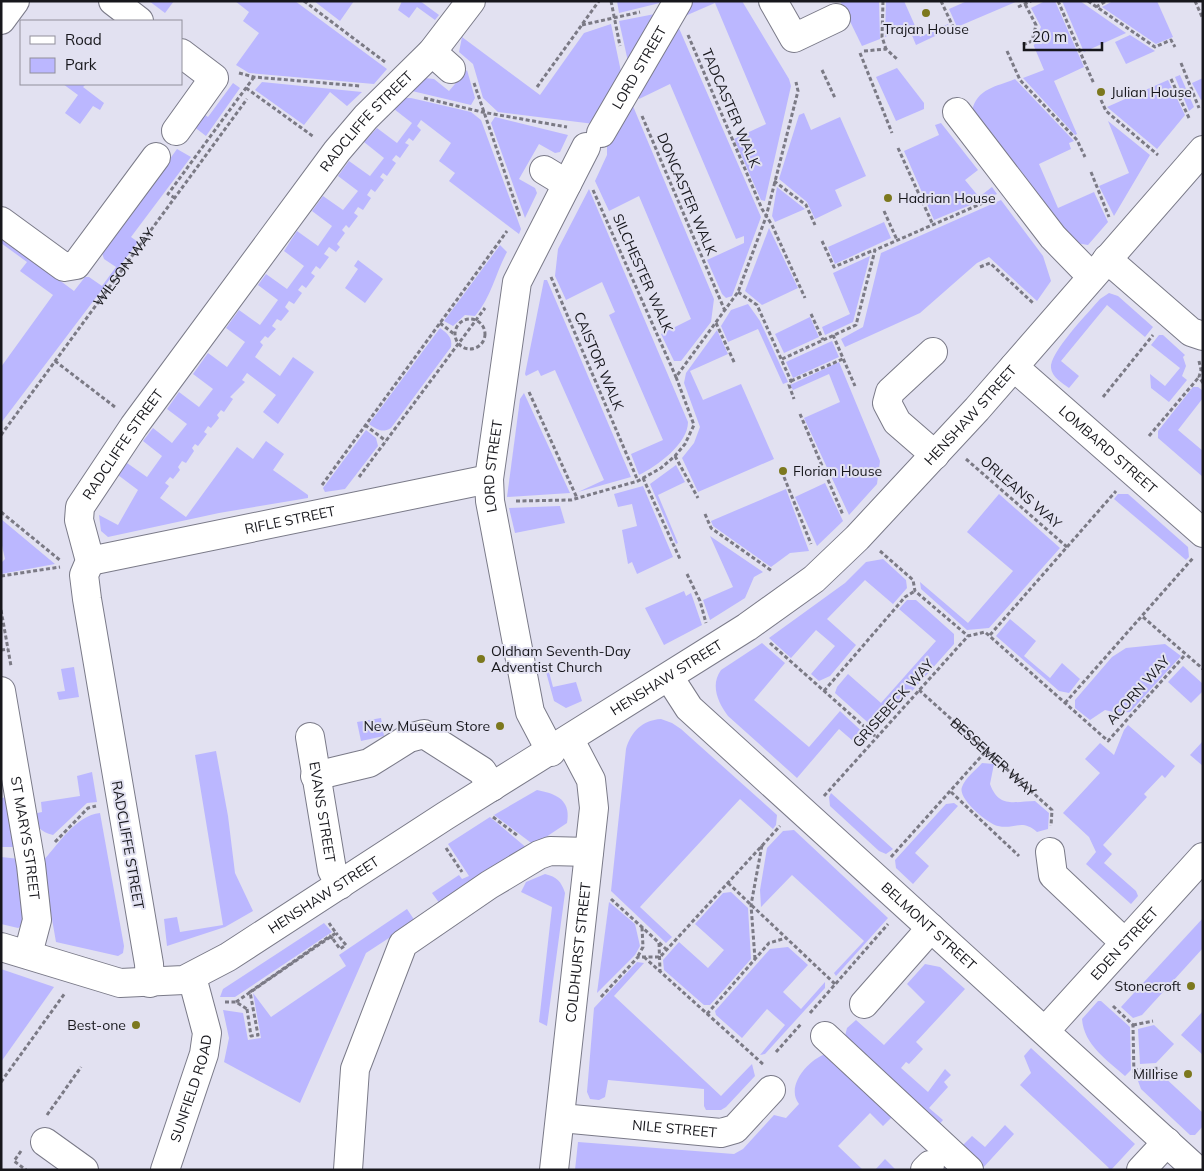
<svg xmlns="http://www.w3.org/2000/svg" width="1204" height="1171" viewBox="0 0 1204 1171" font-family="Mulish,sans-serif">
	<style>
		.green { fill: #bbb7ff }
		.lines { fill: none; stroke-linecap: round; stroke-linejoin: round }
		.minor-casing { stroke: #7a7a88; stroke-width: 30 }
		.path { stroke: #7b7a85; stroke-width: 3; stroke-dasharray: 4 2.5; stroke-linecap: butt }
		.minor { stroke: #fff; stroke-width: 28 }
		.path-bridge { stroke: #7b7a85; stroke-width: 3; stroke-dasharray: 4 2.5; stroke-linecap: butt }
		.poi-dot { fill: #7c781e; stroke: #e2e1f1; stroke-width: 2 }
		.labels { text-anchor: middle; stroke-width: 4; stroke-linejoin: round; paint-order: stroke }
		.poi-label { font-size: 14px; fill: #17171c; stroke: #e2e1f1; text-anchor: start }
		.street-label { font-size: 14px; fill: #17171c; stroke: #e2e1f1 }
	</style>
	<rect width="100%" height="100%" fill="#e2e1f1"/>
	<g class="green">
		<path d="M 149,1 L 174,1 L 165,13 Z"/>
		<path d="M 235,1 L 295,1 L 387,69 L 374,84 L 249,73 L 236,65 L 259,33 L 243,21 L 249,12 Z"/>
		<path d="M 314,1 L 354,1 L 340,21 Z"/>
		<path d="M 402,1 L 420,1 L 439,15 L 435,20 L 417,7 L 409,18 L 398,10 Z"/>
		<path d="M 617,1 L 668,1 L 619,13 Z"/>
		<path d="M 684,1 L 742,1 L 789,79 L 791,86 L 765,201 L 761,200 L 734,139 L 766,124 L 715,3 L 685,16 Z"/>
		<path d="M 840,1 L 879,1 L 880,39 L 862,46 Z"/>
		<path d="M 886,1 L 904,1 L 920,37 L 948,24 L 950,29 L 916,45 L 908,26 L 885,37 Z"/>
		<path d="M 967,1 L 1018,1 L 957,27 L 949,9 Z"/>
		<path d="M 1045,1 L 1055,1 L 1084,67 L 1054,81 L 1077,134 L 1075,135 L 1023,78 L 1044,70 L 1033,44 L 1041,27 L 1031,8 Z"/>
		<path d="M 1062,1 L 1080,1 L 1126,33 L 1084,52 Z"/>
		<path d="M 1113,1 L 1157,1 L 1173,37 L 1156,44 L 1102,7 Z"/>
		<path d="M 665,12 L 631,75 L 619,21 Z"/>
		<path d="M 675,19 L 761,217 L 732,296 L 726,298 L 722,294 L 707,260 L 744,243 L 744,236 L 736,239 L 670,84 L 639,99 L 635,88 Z"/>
		<path d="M 611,24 L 624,86 L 602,125 L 498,112 L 483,98 L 473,64 L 459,52 L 462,37 L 540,95 L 584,33 Z"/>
		<path d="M 1130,35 L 1155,51 L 1126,64 L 1115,42 Z"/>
		<path d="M 897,68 L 924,103 L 924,109 L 896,121 L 876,77 Z"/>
		<path d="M 467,70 L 475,98 L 471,105 L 412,91 L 425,78 L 434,79 L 449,91 Z"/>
		<path d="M 1180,75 L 1194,107 L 1189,111 L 1175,77 Z"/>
		<path d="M 1203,78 L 1203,99 L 1201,100 L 1192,83 Z"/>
		<path d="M 1015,79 L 1074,141 L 1069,143 L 1071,149 L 1039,164 L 1058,208 L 1094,192 L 1108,222 L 1088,245 L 1070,242 L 972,111 C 977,88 996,87 1015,79 Z"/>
		<path d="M 1168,80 L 1185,115 L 1157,149 L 1107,107 Z"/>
		<path d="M 262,82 L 362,92 L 347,106 L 330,92 L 304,125 L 255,90 Z"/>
		<path d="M 233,83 L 240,88 L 206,136 L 193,126 L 202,113 L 208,117 Z"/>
		<path d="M 63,84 L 86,84 L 83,87 L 104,103 L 100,110 L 93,106 L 80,124 L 65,113 L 78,95 Z"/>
		<path d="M 404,98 L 411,98 L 471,112 L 481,120 L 521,229 L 519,234 L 449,181 L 455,173 L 439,161 L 451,143 L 421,120 L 417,126 L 421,130 L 413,141 L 409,138 L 405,143 L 409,145 L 400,158 L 396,155 L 392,160 L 396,163 L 387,176 L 383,173 L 380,177 L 384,180 L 375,192 L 371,189 L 367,195 L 371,198 L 363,210 L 358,207 L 354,213 L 358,216 L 349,228 L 346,225 L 342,230 L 345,233 L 337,244 L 340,247 L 336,252 L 329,247 L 324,254 L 329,257 L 320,269 L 316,266 L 311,273 L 315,276 L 306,288 L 302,285 L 298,290 L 302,293 L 294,304 L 289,301 L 285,307 L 289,311 L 281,321 L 277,319 L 272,326 L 276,329 L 268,338 L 265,336 L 260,342 L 263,345 L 255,357 L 280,376 L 293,357 L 314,372 L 278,424 L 263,412 L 276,395 L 247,373 L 242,380 L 245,382 L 230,397 L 233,399 L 224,412 L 221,410 L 217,415 L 219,418 L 211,428 L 208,426 L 204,432 L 207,434 L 198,446 L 195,444 L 192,448 L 194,451 L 186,463 L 182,461 L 178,467 L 180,470 L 173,479 L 170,477 L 165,483 L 169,486 L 160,498 L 186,517 L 237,447 L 253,459 L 266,441 L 284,454 L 273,470 L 308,495 L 308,498 L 219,513 L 108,537 L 101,531 L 99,515 L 118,525 L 138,490 L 118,475 L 127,463 L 147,477 L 162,456 L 143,441 L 153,428 L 172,443 L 187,424 L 167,409 L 179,392 L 199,407 L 213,389 L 193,374 L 208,353 L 227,367 L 245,342 L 226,328 L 239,310 L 260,325 L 278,300 L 258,285 L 266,274 L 287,289 L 304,266 L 284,251 L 297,231 L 318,246 L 332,226 L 312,211 L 323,196 L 343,210 L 358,191 L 338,176 L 349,161 L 370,176 L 384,158 L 364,142 L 377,128 L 397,143 L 412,123 L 394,109 Z"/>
		<path d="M 630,99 L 714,299 L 711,322 L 681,361 L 674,361 L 661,334 L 691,319 L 639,196 L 609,211 L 595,181 L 607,155 L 607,139 Z"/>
		<path d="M 804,113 L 811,130 L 840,117 L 866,176 L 835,190 L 842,206 L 815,219 L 807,202 L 779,179 L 799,115 Z"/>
		<path d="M 495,117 L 568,135 L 560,152 L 555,153 L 539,144 L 519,179 L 535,188 L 537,193 L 525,218 L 491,123 Z"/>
		<path d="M 1108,121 L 1150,155 L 1114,216 L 1099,186 L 1129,173 Z"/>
		<path d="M 941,123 L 978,170 L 965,180 L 979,197 L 992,187 L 997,194 L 934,220 L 904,151 L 939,135 L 935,125 Z"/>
		<path d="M 177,149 L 191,157 L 131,237 L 138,242 L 1,423 L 1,367 L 53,295 L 20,271 L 27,262 L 1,243 L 1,237 L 74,291 L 85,277 L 89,277 L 102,286 L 116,267 L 104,259 L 102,253 Z"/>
		<path d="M 777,187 L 805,209 L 775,222 L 772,216 Z"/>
		<path d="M 589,189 L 688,422 C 688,444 657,466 639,475 L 631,454 L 663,440 L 609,315 L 615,312 L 602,282 L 566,300 L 555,276 L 558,249 Z"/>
		<path d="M 1001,200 L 1043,256 L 1051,281 L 1037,301 L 989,257 L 977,263 L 920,313 L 845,347 L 841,339 L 863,327 L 881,253 Z"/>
		<path d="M 884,222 L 891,238 L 835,264 L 828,247 Z"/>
		<path d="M 769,228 L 798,288 L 762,305 L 745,291 Z"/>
		<path d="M 500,245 L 507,252 C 495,274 492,296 475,316 L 465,315 L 453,326 L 444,321 Z"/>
		<path d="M 870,256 L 853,322 L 825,335 L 822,327 L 850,314 L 833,273 Z"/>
		<path d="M 358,260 L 383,279 L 365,303 L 345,288 L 358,269 L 354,266 Z"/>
		<path d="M 544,280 L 547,280 L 631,477 L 578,492 L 604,480 L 555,370 L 541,376 L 538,370 L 526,376 L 525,374 Z"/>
		<path d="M 1109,293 L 1118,296 L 1153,327 L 1145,337 L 1107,305 L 1061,361 L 1079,376 L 1069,388 C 1062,383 1052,377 1051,368 C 1049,353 1089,312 1100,299 Z"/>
		<path d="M 748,304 L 760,321 L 788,382 L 783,384 L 758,329 L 728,342 L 721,326 L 731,310 Z"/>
		<path d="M 810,317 L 819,337 L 784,353 L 775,334 Z"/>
		<path d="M 440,328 C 447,333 453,338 451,347 L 391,428 C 382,433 378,430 369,424 Z"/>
		<path d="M 717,330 L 728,354 L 690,371 L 703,400 L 741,384 L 774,459 L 698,492 L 682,458 L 694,443 L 700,427 L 684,383 L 686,373 Z"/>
		<path d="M 1159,335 L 1163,335 L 1185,355 L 1183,357 L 1186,366 L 1182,376 L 1187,380 L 1169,402 L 1151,388 L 1150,374 L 1165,386 L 1180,368 L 1151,345 Z"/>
		<path d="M 832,341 L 839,357 L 793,378 L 786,362 Z"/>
		<path d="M 839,362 L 880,461 L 877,484 L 849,515 L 804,418 L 840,402 L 829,374 L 793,390 L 790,385 Z"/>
		<path d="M 1193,387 L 1198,387 L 1203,391 L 1203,398 L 1178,430 L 1203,451 L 1203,477 L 1158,438 L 1158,431 Z"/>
		<path d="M 524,393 L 570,493 L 507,497 L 520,399 Z"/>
		<path d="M 366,430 L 376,438 L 378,446 L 345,489 L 325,492 L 323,488 Z"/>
		<path d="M 676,465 L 685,482 L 658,495 L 678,543 L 676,544 L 650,484 Z"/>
		<path d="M 825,483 L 843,521 L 817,546 L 795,497 Z"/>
		<path d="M 643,486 L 673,557 L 637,574 L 632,562 L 628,564 L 622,530 L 637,526 L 632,504 L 618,507 L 614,494 Z"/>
		<path d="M 786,489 L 809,551 L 790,553 L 771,567 L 713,526 L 711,521 Z"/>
		<path d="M 999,494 L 1060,548 L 989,628 L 967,630 L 921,589 L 920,582 L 968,623 L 1013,571 L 967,532 Z"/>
		<path d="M 1118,494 L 1128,494 L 1188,547 L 1189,557 L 1186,560 L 1114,499 Z"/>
		<path d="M 560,506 L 565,523 L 515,533 L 509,508 Z"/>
		<path d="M 1,519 L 55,564 L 1,574 L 1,563 L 5,559 L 1,541 Z"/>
		<path d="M 710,536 L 763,572 L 754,577 L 745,598 L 710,620 L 703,600 L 733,587 Z"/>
		<path d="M 883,559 L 906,580 L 907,588 L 893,604 L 865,580 L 827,619 L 856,645 L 830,676 L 819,681 L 811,674 L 835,646 L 816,630 L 791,658 L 769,638 L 845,583 L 866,562 Z"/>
		<path d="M 684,591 L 686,596 L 691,593 L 702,625 L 664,645 L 645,608 Z"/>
		<path d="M 907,600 L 916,600 L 954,634 L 954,644 L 881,726 L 874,728 L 835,693 L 837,687 L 848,674 L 881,703 L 936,641 L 899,609 Z"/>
		<path d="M 1010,619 L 1036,641 L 1024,656 L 1050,678 L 1062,663 L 1080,679 L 1069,693 L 1059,691 L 996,636 Z"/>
		<path d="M 762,643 L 785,663 L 754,700 L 809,747 L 840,711 L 868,737 L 860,747 L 839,729 L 797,778 L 728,716 C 718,703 710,685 721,670 Z"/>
		<path d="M 1165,644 L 1181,656 L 1130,712 L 1117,713 L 1105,710 L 1090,720 L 1075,708 L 1075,700 L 1112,657 L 1126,648 Z"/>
		<path d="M 1183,666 L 1203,684 L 1203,691 L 1191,703 L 1168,682 Z"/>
		<path d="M 74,667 L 79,697 L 59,700 L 57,692 L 65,691 L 61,669 Z"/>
		<path d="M 546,672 L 549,672 L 553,687 L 576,682 L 582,701 L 566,708 L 554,701 Z"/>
		<path d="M 381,718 L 384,736 L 361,741 L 357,722 Z"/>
		<path d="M 661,719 L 672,723 L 681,729 L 777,815 L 776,825 L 773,829 L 740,799 L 640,907 L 672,937 L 666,943 L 611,891 L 626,749 C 631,732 642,720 661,719 Z"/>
		<path d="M 1128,725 L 1175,766 L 1165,778 L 1162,775 L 1144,794 L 1147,797 L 1103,845 L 1112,854 L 1104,863 L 1136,891 L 1138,896 L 1131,904 L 1086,864 L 1096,852 L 1089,837 L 1063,813 L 1100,773 L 1085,759 L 1100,743 L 1114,755 L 1124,730 Z"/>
		<path d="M 1203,741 L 1203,766 L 1190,755 Z"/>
		<path d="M 216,751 L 228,816 L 235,873 L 253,911 L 225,927 L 167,946 L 164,919 L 177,917 L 180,932 L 223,925 L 195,755 Z"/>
		<path d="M 982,763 L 994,764 L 990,784 C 999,809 1015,801 1035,801 L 1049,813 L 1048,829 L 1037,832 C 1021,818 1015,830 998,826 C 988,824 957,798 962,787 C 965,778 976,770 982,763 Z"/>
		<path d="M 92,772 L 97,802 L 87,803 L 53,835 C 41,832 35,826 33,814 L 42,812 L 41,802 L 80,796 L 77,776 Z"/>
		<path d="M 537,790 C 557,794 571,800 567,823 L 534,845 L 494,815 Z"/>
		<path d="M 831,793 L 893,849 L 886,854 L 879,851 L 830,806 L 829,797 Z"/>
		<path d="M 10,797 L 18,847 L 1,847 L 1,798 Z"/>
		<path d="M 954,803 L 958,806 L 915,853 L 929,866 L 913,884 L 896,868 L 895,860 L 946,804 Z"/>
		<path d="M 100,813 L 124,946 L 123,953 L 118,956 L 56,942 L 42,862 C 57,846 76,815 100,813 Z"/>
		<path d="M 490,817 L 528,849 L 440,904 L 432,893 L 459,875 L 462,879 L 469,876 L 448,844 Z"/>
		<path d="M 794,830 L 888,918 L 836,976 L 834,973 L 864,941 L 792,875 L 761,907 L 760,890 L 767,848 L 783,831 Z"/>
		<path d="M 1,857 L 20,859 L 27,902 L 22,926 L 18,928 L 1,924 Z"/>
		<path d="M 545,874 C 557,877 561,881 565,893 L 547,1026 L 539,1022 L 552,907 L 521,892 L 526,882 Z"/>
		<path d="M 731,892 L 748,908 L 751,959 L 710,1005 L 704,1005 L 664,970 L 663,960 L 679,942 L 708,968 L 724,950 L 695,924 L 723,893 Z"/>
		<path d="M 609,902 L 635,924 L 640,946 L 635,955 L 597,993 Z"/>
		<path d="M 407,909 L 415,921 L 366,953 L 300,1103 L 224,1062 L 229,1038 L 223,1010 L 243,1013 L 248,1040 L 261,1038 L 253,993 L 271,1017 L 346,966 L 339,955 Z"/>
		<path d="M 1203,918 L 1203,948 L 1142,1015 L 1133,1018 L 1121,1007 Z"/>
		<path d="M 324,923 L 332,932 L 235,997 L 220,997 L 223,989 Z"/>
		<path d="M 788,947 L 808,965 L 783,992 L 801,1009 L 825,982 L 825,988 L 765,1054 L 760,1055 L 785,1025 L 767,1009 L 742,1038 L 716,1015 L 715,1011 L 770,949 Z"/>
		<path d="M 637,962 L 644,963 L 614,996 L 721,1096 L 752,1064 L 755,1076 L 726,1107 L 721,1110 L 706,1110 L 704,1106 L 704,1089 L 608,1080 L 605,1097 L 599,1100 L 590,1099 L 587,1092 L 594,1008 Z"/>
		<path d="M 925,964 L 940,967 L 965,989 L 916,1042 L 923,1049 L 909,1064 L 906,1062 L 901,1068 L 928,1092 L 945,1069 L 951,1075 L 944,1082 L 948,1087 L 929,1108 L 943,1120 L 936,1128 L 845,1036 L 847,1028 L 856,1020 L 884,1045 L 925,1002 L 907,984 Z"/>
		<path d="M 1,969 L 54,987 L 1,1062 Z"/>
		<path d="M 1098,1001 L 1101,1001 L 1130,1027 L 1131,1070 L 1125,1076 C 1107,1060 1084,1045 1082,1019 Z"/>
		<path d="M 1203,1011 L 1203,1055 L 1181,1035 Z"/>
		<path d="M 1154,1025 L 1174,1044 L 1156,1063 L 1140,1064 L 1138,1029 Z"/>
		<path d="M 1031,1048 L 1135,1144 L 1111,1170 L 1107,1170 L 1109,1168 L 1020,1085 L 1031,1073 L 1024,1056 Z"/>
		<path d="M 829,1053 L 897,1112 L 883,1126 L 870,1113 L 838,1146 L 863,1170 L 575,1170 L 578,1142 L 734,1154 L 743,1149 L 774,1115 L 786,1118 L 799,1104 C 784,1085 812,1056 829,1053 Z"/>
		<path d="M 1144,1075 L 1162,1075 L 1203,1113 L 1203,1126 L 1195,1135 L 1190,1135 L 1141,1089 L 1138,1081 Z"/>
		<path d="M 1005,1125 L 1014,1134 L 981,1170 L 959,1149 L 972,1136 L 985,1147 Z"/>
		<path d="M 885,1159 L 896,1170 L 875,1170 Z"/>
	</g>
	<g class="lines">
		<g class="minor-casing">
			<g id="minor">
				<path d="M 113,1 L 139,21"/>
				<path d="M 773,1 L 794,38 L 836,18"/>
				<path d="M 1,20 L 15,1"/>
				<path d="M 432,52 L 451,69"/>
				<path d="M 957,112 L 1053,237 L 1091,276"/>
				<path d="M 176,131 L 214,78 L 181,53"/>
				<path id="s3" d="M 601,133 L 678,1"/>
				<path d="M 544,170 L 567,184"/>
				<path d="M 1,221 L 64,267 L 76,265 L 156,157"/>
				<path d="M 1107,259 L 1191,332 L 1203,336"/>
				<path d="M 933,352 L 890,392 L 887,403 L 897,422 L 935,455"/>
				<path id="s4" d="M 1014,367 L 1203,533"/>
				<path id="s5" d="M 90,561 L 489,479"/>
				<path id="s6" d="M 669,677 L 689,708 L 1197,1170"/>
				<path id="s7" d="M 1,691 L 31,865 L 37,920 L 28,954"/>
				<path id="s8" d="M 310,737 L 332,870 L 340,885"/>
				<path id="s9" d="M 551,752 L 530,712 L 490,501 L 489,479 L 517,282 L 586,147"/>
				<path d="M 315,776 L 369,763 L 409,738 L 424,734 L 482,771 L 492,787"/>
				<path d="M 1050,852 L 1053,875 L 1124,942"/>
				<path id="s10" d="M 1,947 L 120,983 L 184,980 L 228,957 L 445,816 L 747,627 L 814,579 L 857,538 L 977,409 L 1203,150"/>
				<path id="s11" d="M 150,983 L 149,964 L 87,599 L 84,575 L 90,561 L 79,520 L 80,507 L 134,426 L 337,151 L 366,117 L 432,52 L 471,1"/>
				<path d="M 864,1004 L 931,928"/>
				<path id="s12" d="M 1045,1031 L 1203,857"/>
				<path d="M 825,1036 L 969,1170"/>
				<path id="s13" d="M 561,1118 L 721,1133 L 735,1129 L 771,1090"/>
				<path d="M 45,1142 L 84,1170"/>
				<path id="s14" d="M 165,1170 L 204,1054 L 207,1033 L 192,977"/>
				<path d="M 348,1170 L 355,1069 L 403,944 L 489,885 L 539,855 L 550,851 L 589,852"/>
				<path id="s15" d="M 554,1170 L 594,808 L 591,780 L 570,740"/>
				<path d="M 925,1170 L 930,1165"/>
				<path d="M 1141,1170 L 1167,1142"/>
			</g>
		</g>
		<g class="path">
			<path d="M 304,1 L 385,62"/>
			<path d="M 611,1 L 620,46"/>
			<path d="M 883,1 L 882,37 L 886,49"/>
			<path d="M 941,1 L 956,33"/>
			<path d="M 1058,1 L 1094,84"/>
			<path d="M 1088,1 L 1155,47 L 1171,40 L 1175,47"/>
			<path d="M 1195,1 L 1203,19"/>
			<path d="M 1018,7 L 1031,1"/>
			<path d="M 1096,7 L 1106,1"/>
			<path d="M 582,25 L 640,12"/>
			<path d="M 688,35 L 762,209 L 772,225 L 805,298"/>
			<path d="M 1023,45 L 1032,41 L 1036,25 L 1025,4"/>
			<path d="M 864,51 L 886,49 L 897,59"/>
			<path d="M 1007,51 L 1020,80 L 1077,140 L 1085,157"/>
			<path d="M 860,53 L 892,133"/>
			<path d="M 1181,63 L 1199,108"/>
			<path d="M 822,70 L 835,98"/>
			<path d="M 239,73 L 254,77 L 360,86"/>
			<path d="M 1171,79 L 1189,118"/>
			<path d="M 474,83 L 520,217"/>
			<path d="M 537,87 L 599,1"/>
			<path d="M 246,88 L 314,137"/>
			<path d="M 424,98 L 482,112 L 567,127"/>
			<path d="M 1101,100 L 1106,111 L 1158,155"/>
			<path d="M 642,116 L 725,311"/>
			<path d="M 898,148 L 933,225"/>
			<path d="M 1091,172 L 1109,217"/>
			<path d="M 774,181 L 806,205 L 815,225"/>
			<path d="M 593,190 L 676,377"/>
			<path d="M 175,198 L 168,194 L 254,77"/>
			<path d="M 884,211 L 897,240"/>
			<path d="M 822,241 L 834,267 L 874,250"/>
			<path d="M 980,267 L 990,263 L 1034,304"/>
			<path d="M 551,277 L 638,481"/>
			<path d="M 738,292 L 757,305 L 791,381 L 789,385 L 794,399"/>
			<path d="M 811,314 L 823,340"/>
			<circle cx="470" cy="334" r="15"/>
			<path d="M 440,323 L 454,334"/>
			<path d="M 716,323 L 735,364"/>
			<path d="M 833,335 L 855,386"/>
			<path d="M 782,359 L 856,325 L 875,250 L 992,199"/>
			<path d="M 55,361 L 115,407"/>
			<path d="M 1199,361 L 1201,370 L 1199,377 L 1203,383"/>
			<path d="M 791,381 L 843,359"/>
			<path d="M 529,392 L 577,498"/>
			<path d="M 1103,397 L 1153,335"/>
			<path d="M 800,414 L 843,515"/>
			<path d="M 365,425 L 386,441"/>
			<path id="s1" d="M 1,435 L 247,99"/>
			<path d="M 1149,436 L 1199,377"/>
			<path d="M 675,456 L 698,498"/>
			<path d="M 966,459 L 1067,547"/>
			<path d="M 359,477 L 485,308"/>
			<path d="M 784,477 L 811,544"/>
			<path d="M 643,478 L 680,559"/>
			<path d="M 322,485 L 507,231"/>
			<path d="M 516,501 L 571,500 L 638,481 L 661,468 L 675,456 L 685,444 L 694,425 L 676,377 L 738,292 L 766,217 L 798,91 L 796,82"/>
			<path d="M 1,512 L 61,561"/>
			<path d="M 705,514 L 711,528 L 772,571"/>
			<path d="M 880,551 L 913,580 L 915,591 L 968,636"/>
			<path d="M 687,574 L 700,601 L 706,623"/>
			<path d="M 1,576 L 60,567"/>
			<path d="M 1,610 L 11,666"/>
			<path d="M 1143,617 L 1203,669"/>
			<path d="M 990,635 L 1116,491"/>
			<path d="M 770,643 L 876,737"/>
			<path d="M 1,650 L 8,649"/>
			<path id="s2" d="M 919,690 L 1052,810 L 1051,826"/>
			<path d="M 824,691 L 905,597 L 915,591"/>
			<path d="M 1065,703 L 1193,558"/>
			<path d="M 951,792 L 1019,856"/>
			<path d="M 824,796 L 968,636 L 985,632 L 1108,741 L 1185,655"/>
			<path d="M 493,817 L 518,836"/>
			<path d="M 55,842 L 88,808 L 96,806"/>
			<path d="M 446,848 L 462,872"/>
			<path d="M 891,857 L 986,751"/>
			<path d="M 728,883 L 835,984"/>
			<path d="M 611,899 L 666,949"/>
			<path d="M 333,939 L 340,949 L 346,945 L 336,933"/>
			<path d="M 659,943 L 660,971"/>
			<path d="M 638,956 L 643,947 L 642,927"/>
			<path d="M 644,957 L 764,1065"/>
			<path d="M 755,959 L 751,905 L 762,845"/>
			<path d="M 601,997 L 638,957 L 660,957 L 780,826"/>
			<path d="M 225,1002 L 236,1002 L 247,1009"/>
			<path d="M 236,1002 L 336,933 L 329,923"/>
			<path d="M 1113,1006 L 1133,1025 L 1134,1077"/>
			<path d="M 810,1013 L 888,924"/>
			<path d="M 707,1014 L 769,943 L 786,938"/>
			<path d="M 1133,1025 L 1153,1021"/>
			<path d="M 776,1052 L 801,1024"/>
			<path d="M 1134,1070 L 1160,1068"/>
			<path d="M 1,1082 L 65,993"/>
			<path d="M 47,1115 L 81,1067"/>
			<path d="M 21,1151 L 14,1161 L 26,1170"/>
		</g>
		<use href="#minor" class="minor"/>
		<path class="path-bridge" d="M 247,1009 L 251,1036 L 258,1035 L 250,992 L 330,936 L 333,939"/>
	</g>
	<g class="poi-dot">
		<circle cx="926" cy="13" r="5"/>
		<circle cx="1101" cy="92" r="5"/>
		<circle cx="888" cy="198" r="5"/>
		<circle cx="783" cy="471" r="5"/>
		<circle cx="481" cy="659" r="5"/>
		<circle cx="500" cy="726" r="5"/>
		<circle cx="1191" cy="986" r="5"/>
		<circle cx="136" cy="1025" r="5"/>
		<circle cx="1188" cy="1074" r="5"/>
	</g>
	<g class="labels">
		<g class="poi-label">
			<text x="926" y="34" text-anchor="middle">Trajan House</text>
			<text x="1111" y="97">Julian House</text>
			<text x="898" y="203">Hadrian House</text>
			<text x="793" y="476">Florian House</text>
			<text x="491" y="656">Oldham Seventh-Day<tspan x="491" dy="16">Adventist Church</tspan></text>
			<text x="490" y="731" text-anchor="end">New Museum Store</text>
			<text x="1181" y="991" text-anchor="end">Stonecroft</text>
			<text x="126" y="1030" text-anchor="end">Best-one</text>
			<text x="1178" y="1079" text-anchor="end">Millrise</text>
		</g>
		<g class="street-label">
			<text dy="5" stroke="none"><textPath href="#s3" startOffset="76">LORD STREET</textPath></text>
			<text transform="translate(731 108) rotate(67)" y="5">TADCASTER WALK</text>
			<text dy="5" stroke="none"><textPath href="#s11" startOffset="965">RADCLIFFE STREET</textPath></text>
			<text transform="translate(687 194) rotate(67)" y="5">DONCASTER WALK</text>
			<text dy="5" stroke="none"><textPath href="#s1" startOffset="208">WILSON WAY</textPath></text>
			<text transform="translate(643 273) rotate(66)" y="5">SILCHESTER WALK</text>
			<text transform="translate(599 361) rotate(67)" y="5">CAISTOR WALK</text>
			<text dy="5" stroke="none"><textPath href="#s10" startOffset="1162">HENSHAW STREET</textPath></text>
			<text dy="5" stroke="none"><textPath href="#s11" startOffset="560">RADCLIFFE STREET</textPath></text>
			<text dy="5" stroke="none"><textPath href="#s4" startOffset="125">LOMBARD STREET</textPath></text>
			<text dy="5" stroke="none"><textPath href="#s9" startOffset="295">LORD STREET</textPath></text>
			<text transform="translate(1021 492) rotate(41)" y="5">ORLEANS WAY</text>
			<text dy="5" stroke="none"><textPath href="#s5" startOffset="204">RIFLE STREET</textPath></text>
			<text dy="5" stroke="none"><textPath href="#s10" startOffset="758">HENSHAW STREET</textPath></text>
			<text transform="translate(1138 690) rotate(-48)" y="5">ACORN WAY</text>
			<text transform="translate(893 703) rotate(-48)" y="5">GRISEBECK WAY</text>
			<text dy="5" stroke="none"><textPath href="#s2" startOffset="100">BESSEMER WAY</textPath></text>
			<text dy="5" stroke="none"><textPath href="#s8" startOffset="76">EVANS STREET</textPath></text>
			<text dy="5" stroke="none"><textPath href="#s7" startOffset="149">ST MARYS STREET</textPath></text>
			<text transform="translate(128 845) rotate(80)" y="5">RADCLIFFE STREET</text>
			<text dy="5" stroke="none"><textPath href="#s10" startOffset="352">HENSHAW STREET</textPath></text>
			<text dy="5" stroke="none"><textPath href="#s6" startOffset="361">BELMONT STREET</textPath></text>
			<text dy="5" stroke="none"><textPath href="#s12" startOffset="118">EDEN STREET</textPath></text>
			<text dy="5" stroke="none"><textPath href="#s15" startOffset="219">COLDHURST STREET</textPath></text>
			<text dy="5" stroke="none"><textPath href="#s14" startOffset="86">SUNFIELD ROAD</textPath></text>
			<text dy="5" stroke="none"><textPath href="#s13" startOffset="114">NILE STREET</textPath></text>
		</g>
	</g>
	<rect width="1204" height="1171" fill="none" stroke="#17171c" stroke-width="5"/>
	<rect x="20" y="20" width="162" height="65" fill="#e2e1f1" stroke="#91909c"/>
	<rect x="30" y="36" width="25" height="8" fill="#ffffff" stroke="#91909c"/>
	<text x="65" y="45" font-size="15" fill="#17171c">Road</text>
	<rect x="30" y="58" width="25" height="15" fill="#bbb7ff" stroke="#91909c"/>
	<text x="65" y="70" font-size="15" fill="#17171c">Park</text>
	<path d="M1024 42v8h78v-8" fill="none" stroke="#17171c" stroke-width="2.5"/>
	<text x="1032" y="42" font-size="15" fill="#17171c" stroke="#e2e1f1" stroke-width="4" paint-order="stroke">20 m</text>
</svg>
